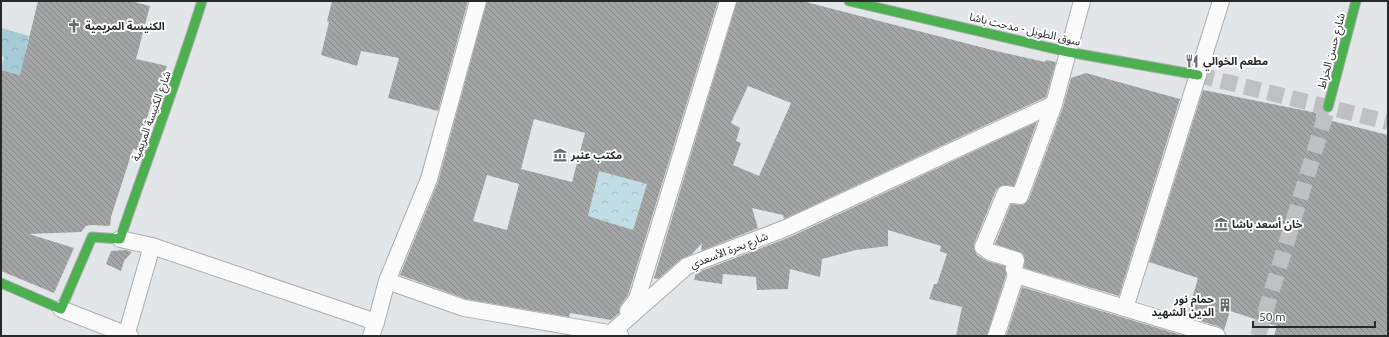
<svg xmlns="http://www.w3.org/2000/svg" width="1389" height="337" viewBox="0 0 1389 337" font-family="Ubuntu,'Noto Sans Arabic',sans-serif">
	<style>
		.forest { fill: url(#forest-crowns) }
		.park { fill: url(#park-crowns) }
		.building { fill: url(#building-back-hatch); fill-rule: evenodd }
		.lines { fill: none; stroke-linecap: round; stroke-linejoin: round }
		.street-tunnel { stroke: #bec0c2; stroke-width: 16; stroke-dasharray: 16 8; stroke-linecap: butt }
		.street-casing { stroke: #abadaf; stroke-width: 18 }
		.fast-casing { stroke: #abadaf; stroke-width: 11 }
		.street { stroke: #fbfbfc; stroke-width: 16 }
		.fast { stroke: #4caf50; stroke-width: 9 }
		.labels { text-anchor: middle; stroke-width: 4; stroke-linejoin: round; paint-order: stroke }
		.poi-label { font-size: 11px; font-weight: bold; fill: #282a2a; stroke: #fff; text-anchor: start }
		.street-label { font-size: 11px; fill: #282a2a; stroke: #fff }
	</style>
	<defs>
		<pattern id="forest-crowns" width="20" height="18" patternUnits="userSpaceOnUse"><rect width="20" height="18" fill="#a6cbd6"/><path d="M2 6a3 3 0 1 1 6 0M12 15a3 3 0 1 1 6 0" fill="none" stroke="#8faeb8"/></pattern>
		<pattern id="park-crowns" width="20" height="18" patternUnits="userSpaceOnUse"><rect width="20" height="18" fill="#c1dee7"/><path d="M2 6a3 3 0 1 1 6 0M12 15a3 3 0 1 1 6 0" fill="none" stroke="#a6bfc6"/></pattern>
		<pattern id="building-back-hatch" width="6" height="6" patternUnits="userSpaceOnUse"><rect width="6" height="6" fill="#a4a5a6"/><path d="M-1 5l2 2M0 0l6 6M5-1l2 2" fill="none" stroke="#868787"/></pattern>
	</defs>
	<rect width="100%" height="100%" fill="#e3e6e8"/>
	<path class="forest" d="M 1,28 L 29,36 L 25,53 L 99,71 L 94,93 L 1,70 L 4,57 L 1,54 Z"/>
	<path class="park" d="M 599,171 L 647,184 L 633,230 L 588,216 Z"/>
	<g class="building">
		<path d="M 38,1 L 130,1 L 150,6 L 136,59 L 167,66 L 153,104 L 151,104 L 138,150 L 133,149 L 111,217 L 110,226 L 92,225 L 86,226 L 81,232 L 29,234 L 74,248 L 54,293 L 1,271 L 1,70 L 20,75 Z"/>
		<path d="M 332,1 L 468,1 L 438,111 L 388,98 L 399,58 L 361,51 L 357,66 L 321,55 L 329,22 L 327,21 Z"/>
		<path d="M 487,1 L 718,1 L 628,295 L 620,306 L 619,313 L 611,320 L 570,313 L 569,317 L 466,299 L 400,275 L 438,182 ZM 534,119 L 585,133 L 572,182 L 521,169 ZM 599,171 L 647,184 L 633,230 L 588,216 ZM 487,175 L 519,184 L 507,230 L 473,221 Z"/>
		<path d="M 737,1 L 802,1 L 992,50 L 1045,62 L 1046,60 L 1056,62 L 1046,97 L 784,219 L 783,215 L 752,208 L 758,228 L 701,251 L 702,243 L 692,254 L 681,259 L 658,279 L 654,278 ZM 748,86 L 791,103 L 759,176 L 733,165 L 741,143 L 736,141 L 740,128 L 731,123 Z"/>
		<path d="M 1086,73 L 1180,99 L 1119,296 L 1024,268 L 1025,258 L 1022,253 L 995,244 L 1011,204 L 1023,205 L 1029,199 L 1063,107 L 1071,78 Z"/>
		<path d="M 1203,90 L 1317,113 L 1316,117 L 1388,135 L 1388,336 L 1274,336 L 1277,326 L 1230,311 L 1224,330 L 1220,327 L 1187,317 L 1198,278 L 1149,262 Z"/>
		<path d="M 1037,122 L 1014,186 L 1002,185 L 996,190 L 974,244 L 974,248 L 977,255 L 987,261 L 1005,266 L 1006,275 L 987,336 L 956,336 L 962,307 L 929,299 L 934,284 L 937,284 L 947,254 L 940,251 L 941,246 L 888,230 L 888,246 L 856,250 L 822,259 L 820,277 L 790,269 L 788,289 L 757,290 L 756,277 L 723,274 L 722,284 L 694,280 L 696,273 L 790,237 Z"/>
		<path d="M 126,250 L 132,252 L 124,261 L 121,271 L 106,264 L 111,251 Z"/>
		<path d="M 1022,287 L 1184,336 L 1006,336 Z"/>
	</g>
	<g class="lines">
		<g class="street-tunnel">
			<path d="M 1198,75 L 1388,122"/>
			<path d="M 1258,336 L 1328,107"/>
		</g>
		<g class="street-casing">
			<g id="street">
				<path d="M 120,239 L 152,246 L 376,322 L 387,281 L 429,179 L 478,1"/>
				<path d="M 1016,275 L 1014,269 L 1016,260 L 990,252 L 983,247 L 1005,194 L 1020,196 L 1054,104 L 1082,1"/>
				<path d="M 387,281 L 464,308 L 620,335"/>
				<path d="M 1125,308 L 1221,1"/>
				<path d="M 61,309 L 130,336"/>
				<path d="M 628,311 L 637,299 L 728,1"/>
				<path d="M 611,333 L 687,266 L 786,228 L 1054,104"/>
				<path d="M 126,336 L 152,246"/>
				<path d="M 371,336 L 376,322"/>
				<path d="M 996,336 L 1016,275 L 1217,336"/>
			</g>
		</g>
		<g class="fast-casing">
			<g id="fast">
				<path d="M 849,1 L 1068,52 L 1198,75"/>
				<path d="M 1328,107 L 1356,1"/>
				<path d="M 1,283 L 61,309 L 92,237 L 120,239 C 147,160 177,81 202,1"/>
			</g>
		</g>
		<use href="#street" class="street"/>
		<use href="#fast" class="fast"/>
	</g>
	<defs>
		<g id="church-bare" transform="scale(1.08)"><path d="M-1.2-6h2.4v3.5h3.3v2.4h-3.3V6h-2.4V-.1h-3.3v-2.4h3.3Z" fill="#696c6c" stroke="#fff" stroke-width="2.5" paint-order="stroke"/></g>
		<g id="restaurant-bare" transform="scale(1.08)"><path d="M-5-6h1v4h1v-4h1v4h1v-4h1v5L-1.5 .5V6h-2V.5L-5-1ZM5-6V6H3V1.5H1.5Q1.5-4 5-6Z" fill="#696c6c" stroke="#fff" stroke-width="2.5" paint-order="stroke"/></g>
		<g id="museum-bare" transform="scale(1.08)"><path d="M0-6L6-3V-2H-6V-3ZM-5-1h2V3h-2ZM-1-1h2V3h-2ZM3-1h2V3H3ZM-6 4H6V6H-6Z" fill="#696c6c" stroke="#fff" stroke-width="2.5" paint-order="stroke"/></g>
		<g id="building-bare" transform="scale(1.08)"><path d="M-4-6H4V6H1V3H-1V6H-4ZM-2.5-4.3h1.7v1.8h-1.7ZM.8-4.3h1.7v1.8H.8ZM-2.5-1h1.7V.8h-1.7ZM.8-1h1.7V.8H.8Z" fill="#696c6c" stroke="#fff" stroke-width="2.5" paint-order="stroke"/></g>
	</defs>
	<g fill-rule="evenodd">
		<use href="#church-bare" x="74" y="26"/>
		<use href="#restaurant-bare" x="1192" y="61"/>
		<use href="#museum-bare" x="560" y="155"/>
		<use href="#museum-bare" x="1221" y="224"/>
		<use href="#building-bare" x="1225" y="305"/>
	</g>
	<g class="labels">
		<g class="poi-label">
			<text x="85" y="30">الكنيسة المريمية</text>
			<text x="1203" y="65">مطعم الخوالي</text>
			<text x="571" y="159">مكتب عنبر</text>
			<text x="1232" y="228">خان أسعد باشا</text>
			<text x="1214" y="303" text-anchor="end">حمام نور<tspan x="1214" dy="13">الدين الشهيد</tspan></text>
		</g>
		<g class="street-label">
			<text transform="translate(1025 29) rotate(13)" y="4">سوق الطويل - مدحت باشا</text>
			<text transform="translate(1331 51) rotate(-75)" y="4">شارع حسن الخراط</text>
			<text transform="translate(151 116) rotate(-70)" y="4">شارع الكنيسة المريمية</text>
			<text transform="translate(729 250) rotate(-21)" y="4">شارع بحرة الأسعدي</text>
		</g>
	</g>
	<rect width="1389" height="337" fill="none" stroke="#282a2a" stroke-width="4"/>
	<path d="M1253 321v6h122v-6" fill="none" stroke="#282a2a" stroke-width="2"/>
	<text x="1259" y="321" font-size="12" fill="#282a2a" stroke="#ffffff" stroke-width="3" paint-order="stroke">50 m</text>
</svg>
